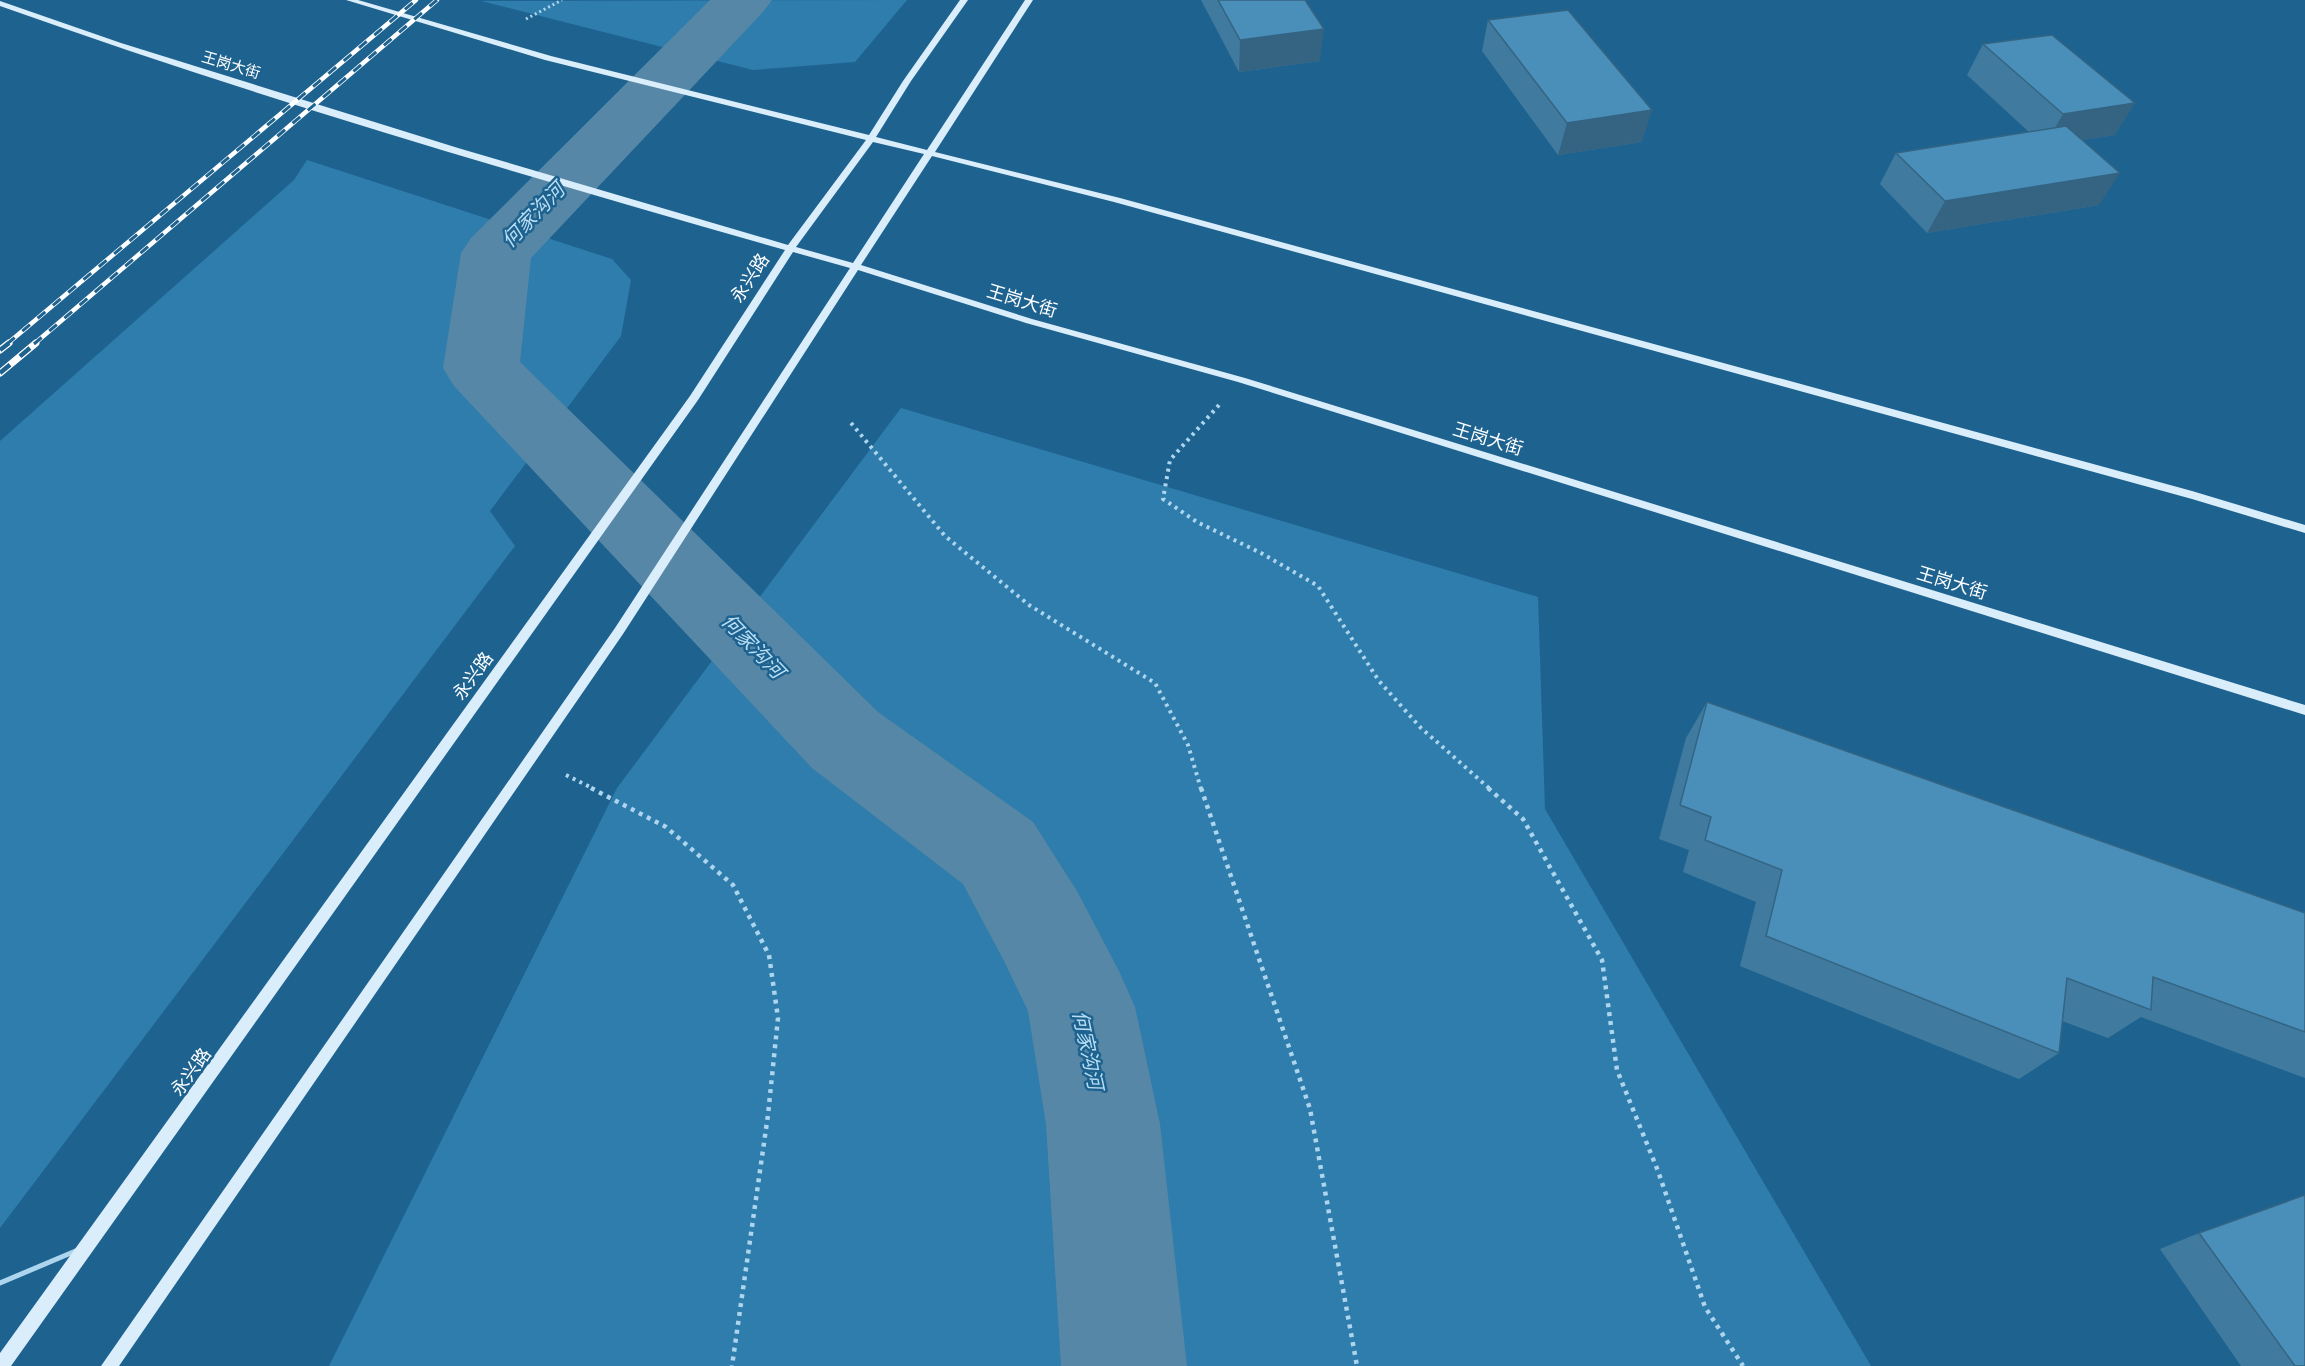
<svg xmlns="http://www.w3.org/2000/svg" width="2305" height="1366" viewBox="0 0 2305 1366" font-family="Poppins,'Noto Sans SC',sans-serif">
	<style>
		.green { fill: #2e7dac }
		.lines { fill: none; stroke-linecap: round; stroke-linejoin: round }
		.river { fill: #5787a6; fill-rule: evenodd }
		.path-far2 { stroke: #add5ee; stroke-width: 3; stroke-dasharray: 2 3; stroke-linecap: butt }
		.path-far1 { stroke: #add5ee; stroke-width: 4; stroke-dasharray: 3 4.5; stroke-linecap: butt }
		.path { stroke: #add5ee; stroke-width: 4.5; stroke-dasharray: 4 5; stroke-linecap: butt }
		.lane { stroke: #add5ee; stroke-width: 5 }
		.secondary { fill: #daedfa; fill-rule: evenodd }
		.rail-far1-casing { stroke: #fff; stroke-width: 4.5 }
		.rail-casing { stroke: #fff; stroke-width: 7 }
		.rail-far1 { stroke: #1e6390; stroke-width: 3; stroke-dasharray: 10; stroke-linecap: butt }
		.rail { stroke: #1e6390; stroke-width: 4.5; stroke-dasharray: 13; stroke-linecap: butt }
		.wall { fill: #407b9f }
		.shaded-wall { fill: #346482 }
		.building { fill: #4a8fb9; stroke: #346482; stroke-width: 1.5 }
		.labels { text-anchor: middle; stroke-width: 5; stroke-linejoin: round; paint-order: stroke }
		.far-street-label { font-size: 15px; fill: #fff; stroke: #1e6390 }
		.street-label { font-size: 18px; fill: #fff; stroke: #1e6390 }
		.water-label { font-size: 20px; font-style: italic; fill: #b9def4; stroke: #1e6390 }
	</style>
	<rect width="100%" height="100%" fill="#1e6390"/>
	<g class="green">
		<path d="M 907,0 L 855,62 L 753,70 L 481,1 Z"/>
		<path d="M 307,160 L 612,259 L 631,280 L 621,336 L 490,511 L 515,546 L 0,1228 L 0,441 L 294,180 Z"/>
		<path d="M 901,408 L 1538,597 L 1545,809 L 1871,1366 L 329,1366 L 617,788 Z"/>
	</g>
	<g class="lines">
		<path class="river" d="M 710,0 L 772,0 L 763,12 L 531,258 L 520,362 L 878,712 L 1033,822 L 1077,891 L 1119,971 L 1135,1007 L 1160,1124 L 1187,1366 L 1061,1366 L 1046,1124 L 1028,1011 L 1003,959 L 963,884 L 812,768 L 454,386 L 443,368 L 461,253 L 471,238 Z"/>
		<path class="path-far2" d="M 526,19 L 562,0"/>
		<g class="path-far1">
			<path d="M 1219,405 L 1170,460 L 1163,499 L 1197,522 L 1261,553 L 1318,586 L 1379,681 L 1420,727 L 1490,789"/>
			<path d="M 851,423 L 945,536 L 1029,605 L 1155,683 L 1188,745 L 1201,789"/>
			<path d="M 566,775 L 594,789"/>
		</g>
		<g class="path">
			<path d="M 591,788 L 666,827 L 733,885 L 769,955 L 778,1018 L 768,1115 L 732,1366"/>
			<path d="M 1201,788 L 1310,1109 L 1357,1366"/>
			<path d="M 1488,788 L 1523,819 L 1602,960 L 1617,1070 L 1658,1171 L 1705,1307 L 1743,1366"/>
		</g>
		<path class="lane" d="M 0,1283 L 78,1250"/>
		<path class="secondary" d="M 346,0 L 358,0 L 551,56 L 869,135 L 903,81 L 960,0 L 968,0 L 911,81 L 876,137 L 927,150 L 1025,0 L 1033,0 L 935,152 L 1120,198 L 2192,491 L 2305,525 L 2305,533 L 2192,499 L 1114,202 L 932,156 L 861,265 L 1032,319 L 1245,378 L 2305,705 L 2305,715 L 1238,382 L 1026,323 L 858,270 L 623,634 L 119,1366 L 101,1366 L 615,628 L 850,268 L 793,252 L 698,400 L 11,1366 L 0,1366 L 0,1353 L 690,396 L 785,250 C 522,175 258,98 0,6 L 0,1 L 121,43 L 458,148 L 788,245 L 866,140 L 545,60 ZM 873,142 L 924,154 L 853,263 L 796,247 Z"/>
		<g class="rail-far1-casing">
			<g id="rail-far1">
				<path d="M 7,344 L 416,0"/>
				<path d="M 34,344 L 437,0"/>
			</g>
		</g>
		<g class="rail-casing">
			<g id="rail">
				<path d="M 0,350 L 9,343"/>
				<path d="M 0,373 L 36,343"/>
			</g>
		</g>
		<use href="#rail-far1" class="rail-far1"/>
		<use href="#rail" class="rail"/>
	</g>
	<g class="wall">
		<path d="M 1201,0 L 1305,0 L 1320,61 L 1239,72 Z"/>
		<path d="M 1488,20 L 1642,142 L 1558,155 L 1482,51 Z"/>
		<path d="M 1983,44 L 2115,135 L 2082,140 L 2099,205 L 1927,233 L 1880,184 L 1896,153 L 2029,132 L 1967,75 Z"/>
		<path d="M 1707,702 L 2305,913 L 2305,1078 L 2141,1017 L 2108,1038 L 2062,1021 L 2059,1053 L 2019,1079 L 1740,966 L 1756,902 L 1683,872 L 1689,850 L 1659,839 L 1686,738 Z"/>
		<path d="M 2199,1233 L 2305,1366 L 2241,1366 L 2160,1249 Z"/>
	</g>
	<g class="shaded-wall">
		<path d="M 1324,29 L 1320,61 L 1239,72 L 1240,40 Z"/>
		<path d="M 2135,103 L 2115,135 L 2044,146 L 2063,114 Z"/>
		<path d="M 1652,110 L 1642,142 L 1558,155 L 1567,123 Z"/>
		<path d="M 2120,173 L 2099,205 L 1927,233 L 1945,201 Z"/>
	</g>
	<g class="building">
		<path d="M 1218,0 L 1305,0 L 1324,29 L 1240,40 Z"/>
		<path d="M 1568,10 L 1652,110 L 1567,123 L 1488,20 Z"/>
		<path d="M 2052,35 L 2135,103 L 2063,114 L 1983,44 Z"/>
		<path d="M 2066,126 L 2120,173 L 1945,201 L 1896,153 Z"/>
		<path d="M 1707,702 L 2305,913 L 2305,1032 L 2153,977 L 2151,1010 L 2067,978 L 2059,1053 L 1766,936 L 1782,870 L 1705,840 L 1711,817 L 1680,805 Z"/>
		<path d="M 2305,1195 L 2305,1366 L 2295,1366 L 2199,1233 Z"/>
	</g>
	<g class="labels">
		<g class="far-street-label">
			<text transform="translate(231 65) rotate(17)" y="5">王岗大街</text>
		</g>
		<g class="street-label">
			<text transform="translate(750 278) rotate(-57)" y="6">永兴路</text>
			<text transform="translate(1022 301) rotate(17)" y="6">王岗大街</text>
			<text transform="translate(1488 439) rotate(17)" y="6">王岗大街</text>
			<text transform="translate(1952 583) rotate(17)" y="6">王岗大街</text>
			<text transform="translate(473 676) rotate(-54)" y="6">永兴路</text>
			<text transform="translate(191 1072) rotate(-54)" y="6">永兴路</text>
		</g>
		<g class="water-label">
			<text transform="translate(533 215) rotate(-46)" y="7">何家沟河</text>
			<text transform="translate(753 646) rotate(46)" y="7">何家沟河</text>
			<text transform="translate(1088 1050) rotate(78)" y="7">何家沟河</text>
		</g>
	</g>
</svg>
